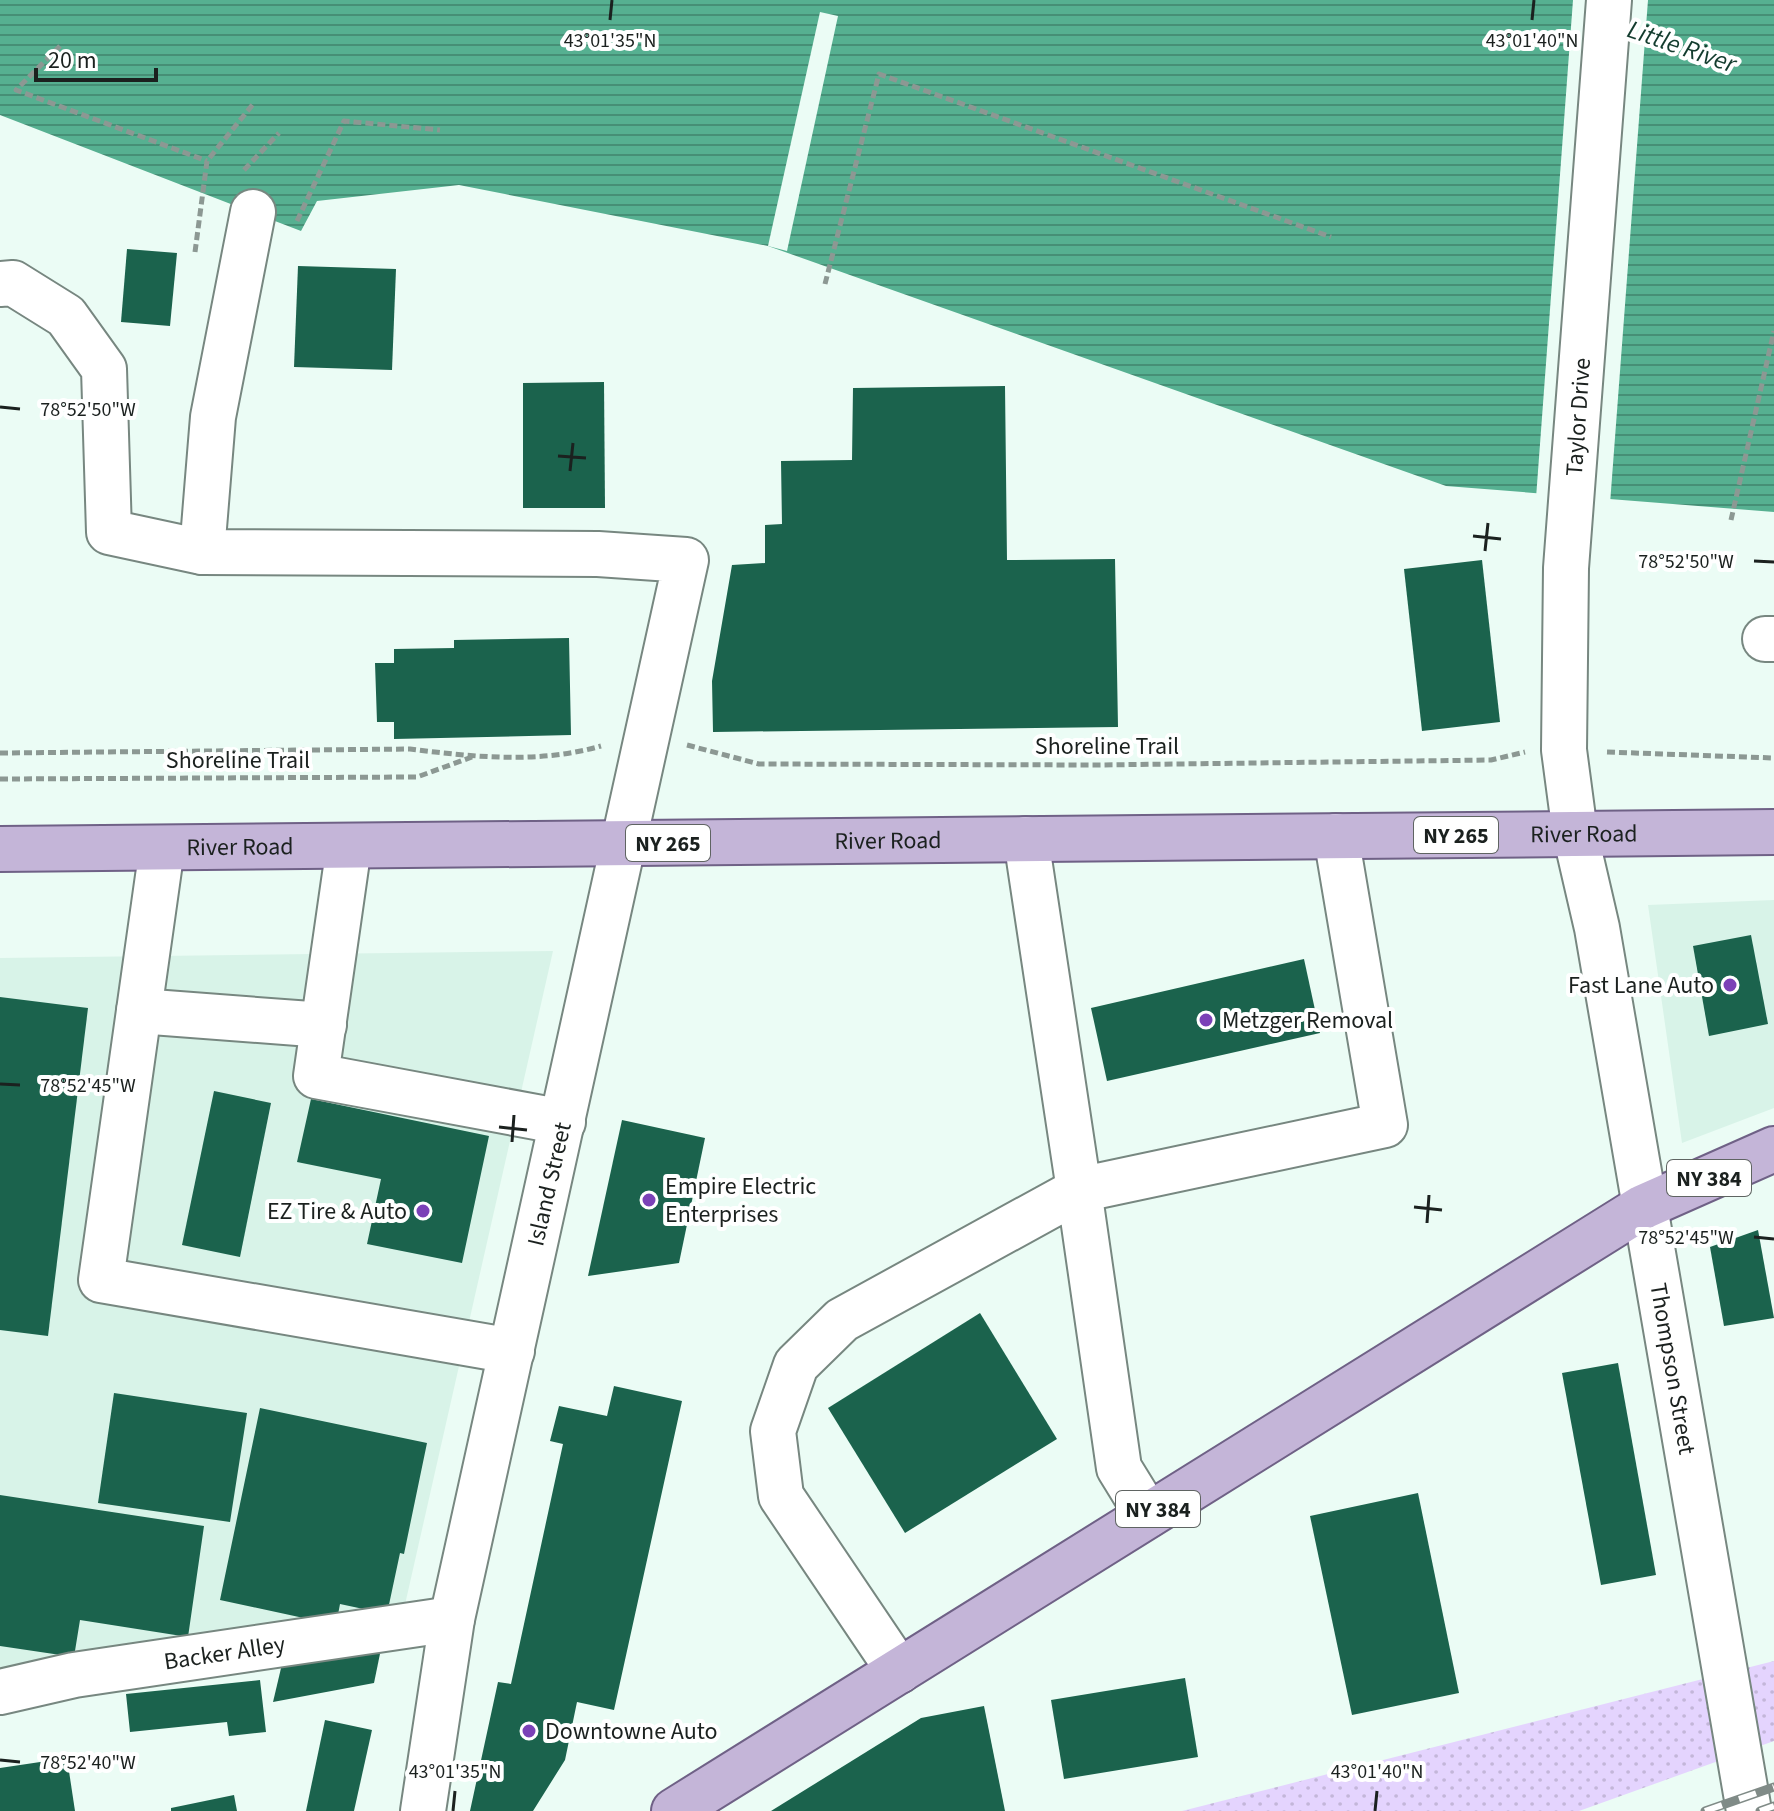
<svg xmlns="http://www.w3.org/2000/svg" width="1774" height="1811" viewBox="0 0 1774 1811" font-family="'Source Sans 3',sans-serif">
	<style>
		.built { fill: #d8f3e8 }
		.grass { fill: url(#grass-dots) }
		.water { fill: url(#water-rules) }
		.pier { fill: #ebfcf5 }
		.building { fill: #1b634d }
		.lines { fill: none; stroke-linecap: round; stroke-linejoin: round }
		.minor-casing { stroke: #778780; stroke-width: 48 }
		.major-casing { stroke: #6f6186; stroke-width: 48 }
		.path { stroke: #8c9893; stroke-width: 5; stroke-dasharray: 8 4; stroke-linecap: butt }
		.minor { stroke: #fff; stroke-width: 44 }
		.major { stroke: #c4b5d8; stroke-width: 44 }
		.rail-casing { stroke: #808b87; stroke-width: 9 }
		.rail { stroke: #fff; stroke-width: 6; stroke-dasharray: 18; stroke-linecap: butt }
		.ticks { fill: none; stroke: #1b211f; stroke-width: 3 }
		.poi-dot { fill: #7b41b7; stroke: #fff; stroke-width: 3 }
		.labels { text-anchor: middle; stroke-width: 8; stroke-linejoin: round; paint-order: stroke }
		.shield { fill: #fff; stroke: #5f6462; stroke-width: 2 }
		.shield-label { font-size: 22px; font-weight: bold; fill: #1b211f }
		.street-label { font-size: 24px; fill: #1b211f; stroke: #fff }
		.poi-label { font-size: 24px; fill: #1b211f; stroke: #fff; text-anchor: start }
		.water-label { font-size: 26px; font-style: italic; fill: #133c2e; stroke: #fff }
		.ticks-label { font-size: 20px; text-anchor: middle; fill: #1b211f; stroke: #fff; stroke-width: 8; stroke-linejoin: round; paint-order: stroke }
	</style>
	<defs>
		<pattern id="grass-dots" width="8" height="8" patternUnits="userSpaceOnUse" patternTransform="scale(2)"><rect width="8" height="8" fill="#e4d4fe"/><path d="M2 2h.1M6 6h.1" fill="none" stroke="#c3b6d9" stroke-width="1.8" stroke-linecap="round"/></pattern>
		<pattern id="water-rules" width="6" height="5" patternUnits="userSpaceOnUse" patternTransform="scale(2)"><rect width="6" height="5" fill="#56b091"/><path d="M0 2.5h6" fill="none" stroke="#468f76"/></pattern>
	</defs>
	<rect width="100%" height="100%" fill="#ebfcf5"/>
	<g class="built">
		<path d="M 1774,900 L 1774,1108 L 1682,1143 L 1648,905 Z"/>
		<path d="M 553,951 L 404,1609 L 0,1678 L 0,958 Z"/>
	</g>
	<path class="grass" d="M 1774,1661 L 1774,1741 L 1579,1811 L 1182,1811 Z"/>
	<path class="water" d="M 0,0 L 1774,0 L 1774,512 L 1446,486 L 768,246 L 459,185 L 317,201 L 301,231 L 0,115 Z"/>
	<g class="pier">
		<path d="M 1573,0 L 1648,0 L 1610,504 L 1536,498 Z"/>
		<path d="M 820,12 L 838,16 L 787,251 L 768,246 Z"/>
	</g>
	<g class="building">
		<path d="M 127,249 L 177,253 L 170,326 L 121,322 Z"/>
		<path d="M 298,266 L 396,269 L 392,370 L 294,367 Z"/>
		<path d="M 604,382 L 605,508 L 523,508 L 523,383 Z"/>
		<path d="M 1005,386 L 1007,560 L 1115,559 L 1118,727 L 713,732 L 712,681 L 732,565 L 765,563 L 765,525 L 782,524 L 781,461 L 852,460 L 853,388 Z"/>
		<path d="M 1482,560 L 1500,722 L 1422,731 L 1404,569 Z"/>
		<path d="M 569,638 L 571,735 L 394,739 L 394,722 L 377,722 L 375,663 L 394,663 L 394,649 L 454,648 L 454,640 Z"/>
		<path d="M 1751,935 L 1768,1024 L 1709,1036 L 1693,946 Z"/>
		<path d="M 1304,959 L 1320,1033 L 1107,1081 L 1091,1008 Z"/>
		<path d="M 0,997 L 88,1008 L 48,1336 L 0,1330 Z"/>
		<path d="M 214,1091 L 271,1103 L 240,1257 L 182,1245 Z"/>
		<path d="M 311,1099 L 489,1136 L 462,1263 L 367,1244 L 381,1179 L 297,1162 Z"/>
		<path d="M 622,1120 L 705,1138 L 679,1263 L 588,1276 Z"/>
		<path d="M 1758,1230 L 1774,1318 L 1724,1326 L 1710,1247 Z"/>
		<path d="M 980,1313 L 1057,1439 L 905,1533 L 828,1408 Z"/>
		<path d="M 1618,1363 L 1656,1575 L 1601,1585 L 1562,1373 Z"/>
		<path d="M 614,1386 L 682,1401 L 614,1710 L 577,1702 L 565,1760 L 533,1811 L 470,1811 L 498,1682 L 511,1684 L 563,1444 L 550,1441 L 559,1406 L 607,1416 Z"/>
		<path d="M 114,1393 L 247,1413 L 230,1522 L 98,1503 Z"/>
		<path d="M 260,1408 L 427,1443 L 404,1554 L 400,1553 L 387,1614 L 340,1604 L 336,1625 L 220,1600 Z"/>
		<path d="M 1418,1493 L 1459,1693 L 1352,1715 L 1310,1516 Z"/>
		<path d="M 0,1495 L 204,1526 L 188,1637 L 80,1620 L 74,1657 L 0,1646 Z"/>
		<path d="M 382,1644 L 374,1683 L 273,1702 L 282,1664 Z"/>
		<path d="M 1185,1678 L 1198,1757 L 1064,1779 L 1051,1700 Z"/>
		<path d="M 260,1680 L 266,1732 L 229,1736 L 227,1722 L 130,1732 L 126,1694 Z"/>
		<path d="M 984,1706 L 1005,1811 L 771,1811 L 921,1718 Z"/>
		<path d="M 325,1720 L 372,1730 L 354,1811 L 306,1811 Z"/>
		<path d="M 67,1758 L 75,1811 L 0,1811 L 0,1768 Z"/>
		<path d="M 234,1795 L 237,1811 L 171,1811 L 171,1808 Z"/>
	</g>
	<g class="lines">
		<g class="minor-casing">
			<g id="minor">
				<path id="s1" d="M 1609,0 L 1566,568 L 1564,750 L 1575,833 L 1597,928 L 1749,1811"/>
				<path d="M 0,284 L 13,283 L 66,316 L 104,369 L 109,532 L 202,552 L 598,554 L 686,560 L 452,1619 L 423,1811"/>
				<path d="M 202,552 L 213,417 L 253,212"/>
				<path d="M 1765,639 L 1774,639"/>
				<path d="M 1026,839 L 1079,1190 L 1385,1125 L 1336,836"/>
				<path d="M 349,846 L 316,1076 L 563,1122"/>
				<path d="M 162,848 L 101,1280 L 512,1351"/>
				<path d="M 139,1011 L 324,1025"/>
				<path d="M 899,1671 L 781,1496 L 773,1431 L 796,1365 L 842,1320 L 1079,1190 L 1119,1468 L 1148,1515"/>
				<path id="s2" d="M 0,1692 L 74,1675 L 452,1619"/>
			</g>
		</g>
		<g class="major-casing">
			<g id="major">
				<path id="s3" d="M 0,849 L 1774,832"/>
				<path d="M 674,1811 L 1643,1207 L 1774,1149"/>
			</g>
		</g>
		<g class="path">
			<path d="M 60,46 L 16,90 L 207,161"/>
			<path d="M 244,170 L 279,133"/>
			<path d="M 297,221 L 344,121 L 440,130"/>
			<path d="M 195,252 L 207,161 L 254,103"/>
			<path d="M 825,284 L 879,74 L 1331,237"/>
			<path d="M 1731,520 L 1774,331"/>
			<path d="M 687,745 L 759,764 L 1097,765 L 1491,760 L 1525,752"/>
			<path d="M 1607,752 L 1774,758"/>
			<path d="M 0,753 L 410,749 C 474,757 539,764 601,746"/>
			<path d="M 0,779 L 417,777 L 472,757"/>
		</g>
		<use href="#minor" class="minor"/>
		<use href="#major" class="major"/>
		<g class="rail-casing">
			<g id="rail">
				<path d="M 1705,1811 L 1774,1787"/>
				<path d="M 1760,1811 L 1774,1806"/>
			</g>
		</g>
		<use href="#rail" class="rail"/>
	</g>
	<path class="ticks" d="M 610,20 L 612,0M 1532,20 L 1534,0M 0,407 L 20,409M 558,456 L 586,458M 570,471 L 573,443M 1473,536 L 1501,539M 1485,551 L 1488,523M 1754,561 L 1774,562M 0,1084 L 20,1085M 499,1127 L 527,1130M 512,1142 L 514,1115M 1414,1207 L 1442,1210M 1427,1223 L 1429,1195M 1754,1237 L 1774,1239M 0,1760 L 20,1762M 453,1811 L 455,1791M 1375,1811 L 1377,1791"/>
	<g class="poi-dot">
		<circle cx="1730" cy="985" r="8"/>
		<circle cx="1206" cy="1020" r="8"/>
		<circle cx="649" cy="1200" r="8"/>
		<circle cx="423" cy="1211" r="8"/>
		<circle cx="529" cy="1731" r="8"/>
	</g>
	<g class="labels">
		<g class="shield">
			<rect x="1414" y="817" width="84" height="36" rx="6"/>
			<rect x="626" y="825" width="84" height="36" rx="6"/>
			<rect x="1667" y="1160" width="84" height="36" rx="6"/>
			<rect x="1116" y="1491" width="84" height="36" rx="6"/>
		</g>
		<g class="shield-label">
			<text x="1456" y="843">NY 265</text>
			<text x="668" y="851">NY 265</text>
			<text x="1709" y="1186">NY 384</text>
			<text x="1158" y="1517">NY 384</text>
		</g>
		<g class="street-label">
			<text transform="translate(1578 417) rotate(-86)" y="8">Taylor Drive</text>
			<text x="1107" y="754">Shoreline Trail</text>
			<text x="238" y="768">Shoreline Trail</text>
			<text dy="8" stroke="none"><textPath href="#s3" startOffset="1584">River Road</textPath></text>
			<text dy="8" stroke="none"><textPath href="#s3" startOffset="888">River Road</textPath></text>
			<text dy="8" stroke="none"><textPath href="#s3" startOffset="240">River Road</textPath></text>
			<text transform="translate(549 1184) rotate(-77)" y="8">Island Street</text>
			<text dy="8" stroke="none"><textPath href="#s1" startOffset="1380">Thompson Street</textPath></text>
			<text dy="8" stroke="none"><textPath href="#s2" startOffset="228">Backer Alley</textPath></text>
		</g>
		<g class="poi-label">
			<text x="1714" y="993" text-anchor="end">Fast Lane Auto</text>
			<text x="1222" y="1028">Metzger Removal</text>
			<text x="665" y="1194">Empire Electric<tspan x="665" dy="28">Enterprises</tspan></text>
			<text x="407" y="1219" text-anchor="end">EZ Tire &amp; Auto</text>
			<text x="545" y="1739">Downtowne Auto</text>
		</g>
		<g class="water-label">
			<text transform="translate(1682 46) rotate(19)" y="9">Little River</text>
		</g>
	</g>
	<g class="ticks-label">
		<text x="610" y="47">43°01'35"N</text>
		<text x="1532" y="47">43°01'40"N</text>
		<text x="88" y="416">78°52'50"W</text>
		<text x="1686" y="568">78°52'50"W</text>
		<text x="88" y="1092">78°52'45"W</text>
		<text x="1686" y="1244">78°52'45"W</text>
		<text x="88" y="1769">78°52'40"W</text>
		<text x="455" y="1778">43°01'35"N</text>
		<text x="1377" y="1778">43°01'40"N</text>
	</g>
	<path d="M36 68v12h120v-12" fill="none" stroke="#1b211f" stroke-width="4"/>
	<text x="48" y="68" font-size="24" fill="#1b211f" stroke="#ffffff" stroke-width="6" paint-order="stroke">20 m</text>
</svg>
